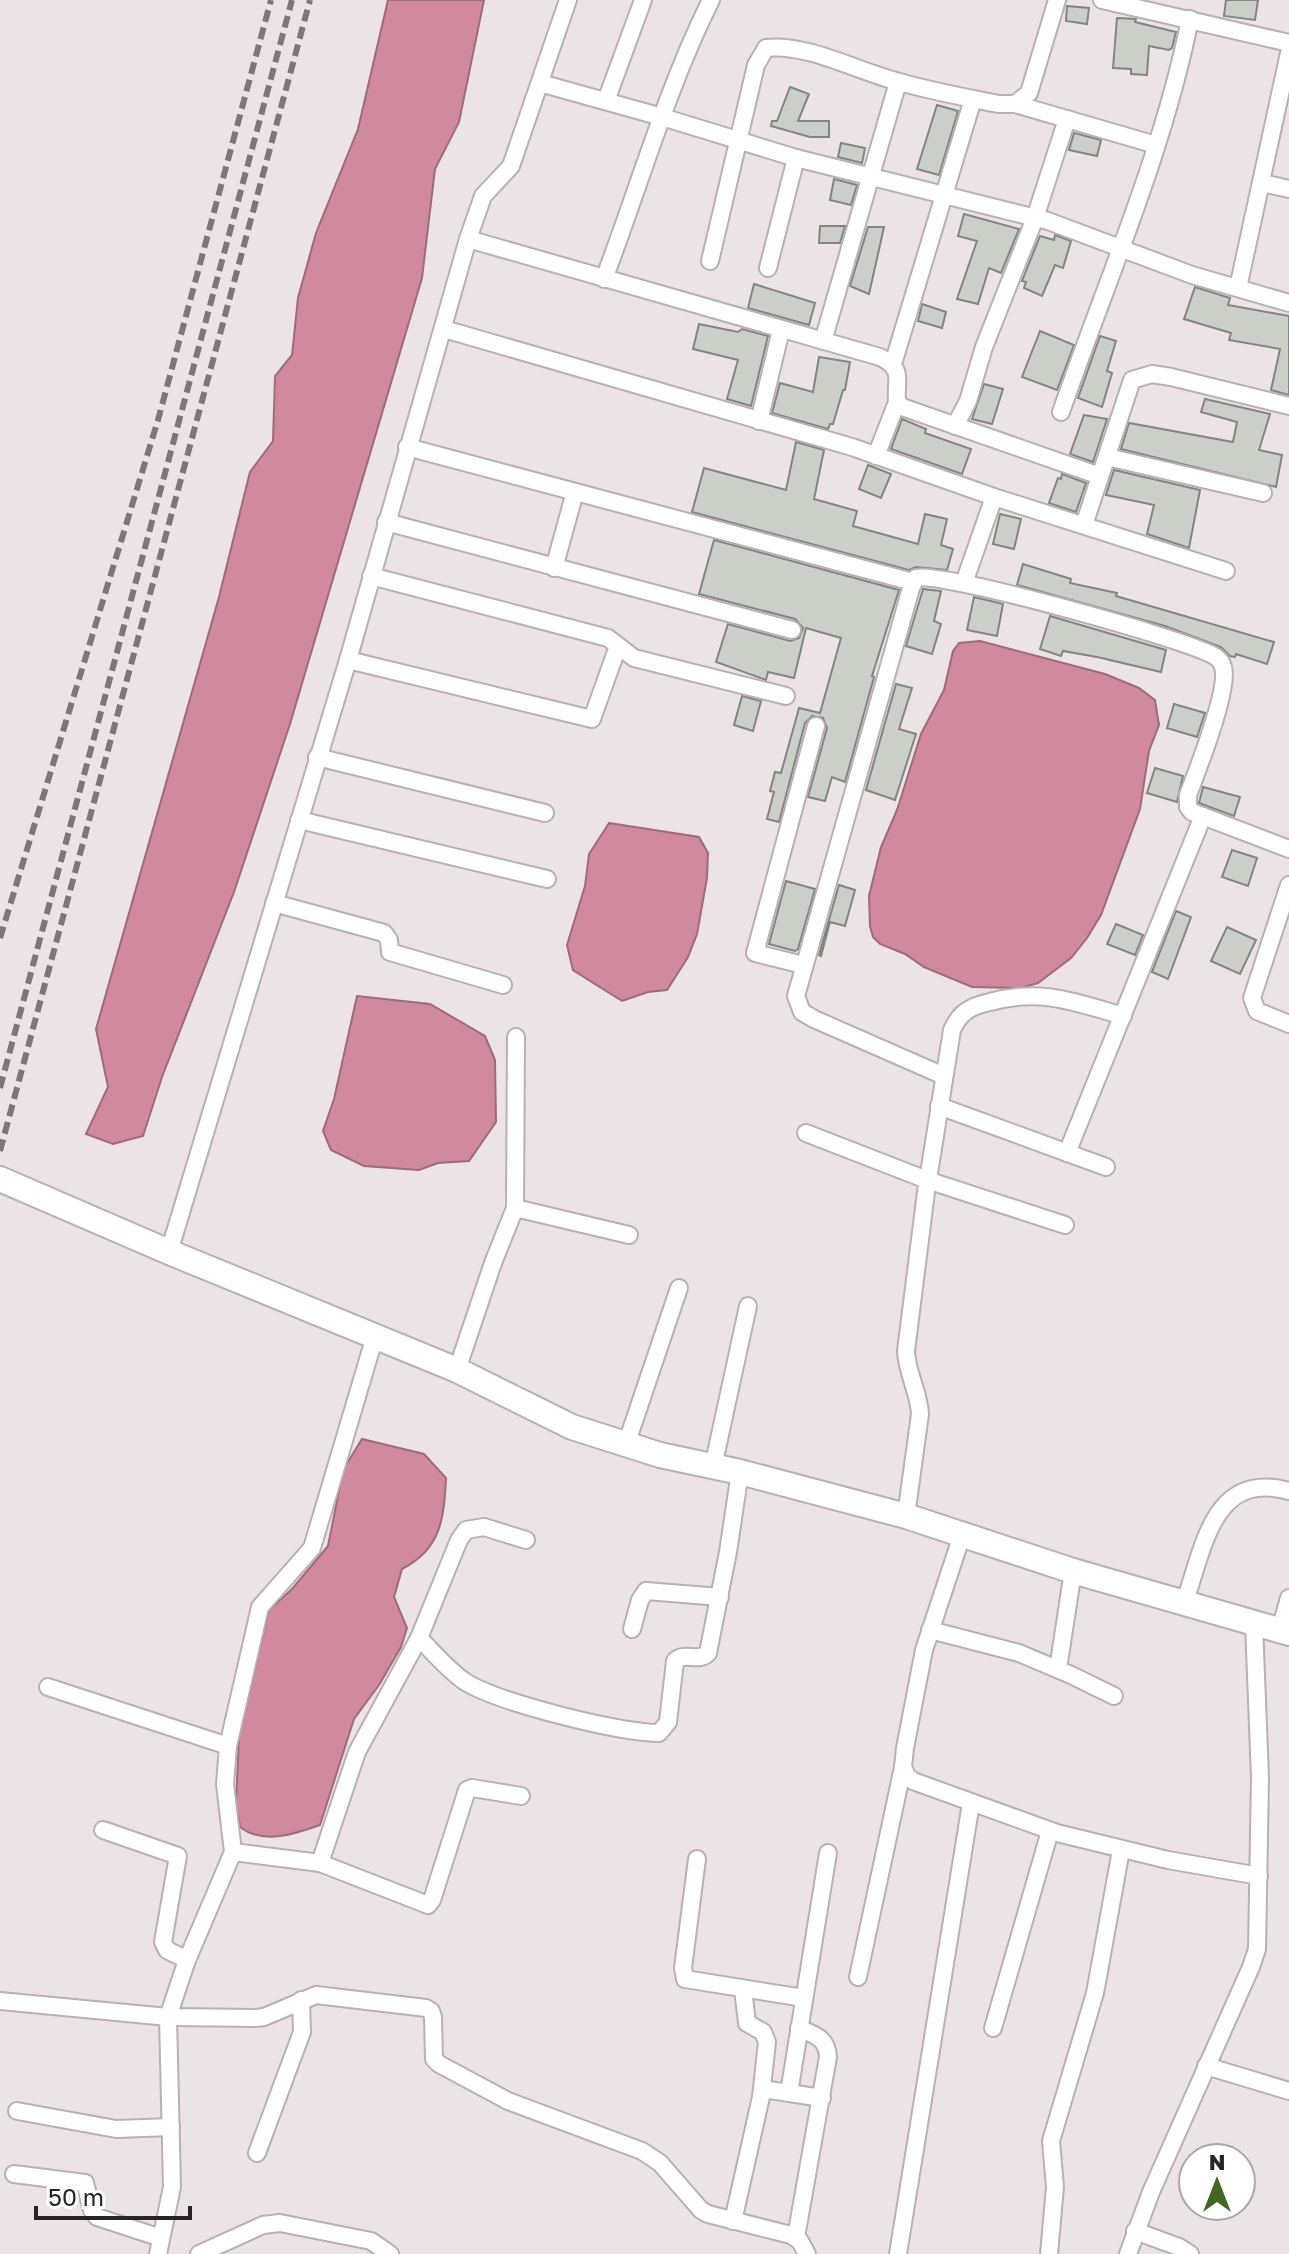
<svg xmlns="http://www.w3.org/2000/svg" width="1289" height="2254" viewBox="0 0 1289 2254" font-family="'Golos Text',sans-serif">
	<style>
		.water { fill: #d1899d; stroke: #9e6b79; stroke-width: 2 }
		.building { fill: #cbcfc8; stroke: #838680; stroke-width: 2 }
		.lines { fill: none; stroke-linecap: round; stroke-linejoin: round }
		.street-casing { stroke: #b8b0b2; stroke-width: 20 }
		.secondary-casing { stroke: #b8b0b2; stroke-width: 28 }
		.street { stroke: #fff; stroke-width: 16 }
		.secondary { stroke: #fff; stroke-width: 24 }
		.rail { stroke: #7d7779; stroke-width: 6; stroke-dasharray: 12 6; stroke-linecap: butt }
	</style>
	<rect width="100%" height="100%" fill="#ece3e6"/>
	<g class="water">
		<path d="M 388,0 L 484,0 L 459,122 L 435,169 L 422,278 L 290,724 L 234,892 L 162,1077 L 143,1136 L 113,1144 L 86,1134 L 108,1087 L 96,1029 L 219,597 L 250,472 L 273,441 L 275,376 L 292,355 L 298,298 L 316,233 L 358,129 Z"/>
		<path d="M 980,641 L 1105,674 L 1139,688 L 1155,700 L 1159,725 L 1149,751 L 1140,809 L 1101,915 L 1087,938 L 1071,958 L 1038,983 L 1021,988 L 972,987 L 924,967 L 905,954 L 880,944 L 873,937 L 870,926 L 869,896 L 881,847 L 897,810 L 921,734 L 944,690 L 953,651 L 959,643 Z"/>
		<path d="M 609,823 L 699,837 L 708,853 L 707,878 L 697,934 L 688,957 L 667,990 L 648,992 L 622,1001 L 573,970 L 567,945 L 585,886 L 589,854 Z"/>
		<path d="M 357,996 L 430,1004 L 485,1036 L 495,1060 L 496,1122 L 469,1161 L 438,1163 L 419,1170 L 364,1166 L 331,1150 L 323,1131 L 334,1099 Z"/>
		<path d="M 362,1439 L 424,1454 L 446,1478 C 444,1519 441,1549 402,1569 L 394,1597 L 407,1628 L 401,1647 L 379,1685 L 354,1719 L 320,1825 C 295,1834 263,1845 240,1827 L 236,1802 L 239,1738 L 269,1610 L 292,1589 L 328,1546 L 343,1470 Z"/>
	</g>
	<g class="building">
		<path d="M 1226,0 L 1258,0 L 1255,20 L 1224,16 Z"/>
		<path d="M 1067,6 L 1089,8 L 1087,24 L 1066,21 Z"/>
		<path d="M 1117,18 L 1136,19 L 1135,22 L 1176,32 L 1172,48 L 1169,50 L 1149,46 L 1147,75 L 1131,74 L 1131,69 L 1113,68 Z"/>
		<path d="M 790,87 L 809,94 L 798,121 L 829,121 L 829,137 L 810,137 L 771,126 L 772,121 L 777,121 Z"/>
		<path d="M 937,105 L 958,111 L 939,175 L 917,169 Z"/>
		<path d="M 1074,133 L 1101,140 L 1097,156 L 1069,150 Z"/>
		<path d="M 841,143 L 865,148 L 862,163 L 838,157 Z"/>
		<path d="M 834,179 L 857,185 L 851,205 L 830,200 Z"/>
		<path d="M 964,214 L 1019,229 L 1001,273 L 989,268 L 978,304 L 957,299 L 977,241 L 958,236 Z"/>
		<path d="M 820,226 L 845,226 L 840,243 L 819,243 Z"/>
		<path d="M 868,227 L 884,227 L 869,294 L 850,286 Z"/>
		<path d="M 1055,235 L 1071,241 L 1063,268 L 1055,265 L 1042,296 L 1024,288 L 1026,282 L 1022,281 L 1040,236 L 1054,240 Z"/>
		<path d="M 754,284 L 815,303 L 809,325 L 748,308 Z"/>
		<path d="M 1195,287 L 1230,298 L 1228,305 L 1289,316 L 1289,395 L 1271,390 L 1280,349 L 1229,340 L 1231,333 L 1184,319 Z"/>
		<path d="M 922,304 L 946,312 L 942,328 L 918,321 Z"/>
		<path d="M 699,324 L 738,332 L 742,329 L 768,336 L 751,406 L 727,399 L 738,360 L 693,349 Z"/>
		<path d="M 1040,331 L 1074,345 L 1057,390 L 1022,377 Z"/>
		<path d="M 1100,336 L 1116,341 L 1107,371 L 1112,373 L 1102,407 L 1078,398 Z"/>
		<path d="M 819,357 L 850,362 L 845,390 L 843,390 L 833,424 L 830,424 L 828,429 L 772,413 L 780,383 L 813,392 Z"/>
		<path d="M 984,384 L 1003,389 L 992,424 L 972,419 Z"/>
		<path d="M 1205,399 L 1270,414 L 1259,450 L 1282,455 L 1276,487 L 1121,449 L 1129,423 L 1233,442 L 1237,422 L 1201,412 Z"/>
		<path d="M 1084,415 L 1107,419 L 1093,462 L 1070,454 Z"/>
		<path d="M 902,419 L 926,429 L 925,433 L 971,449 L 962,474 L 891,449 Z"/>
		<path d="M 796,442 L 824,450 L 814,499 L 857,511 L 853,526 L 918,544 L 925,514 L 947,519 L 941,545 L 953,549 L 947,570 L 916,567 L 909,570 L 692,512 L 704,468 L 786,490 Z"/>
		<path d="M 868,465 L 891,474 L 881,498 L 859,489 Z"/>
		<path d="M 1114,470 L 1200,490 L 1189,548 L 1147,534 L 1154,505 L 1106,495 Z"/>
		<path d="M 1062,474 L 1086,483 L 1076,512 L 1049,503 L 1058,478 L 1061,479 Z"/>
		<path d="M 1000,514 L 1021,519 L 1014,549 L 993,544 Z"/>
		<path d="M 714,540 L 899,590 L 872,676 L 874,677 L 845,782 L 832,777 L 825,801 L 808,797 L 827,728 L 823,718 L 812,716 L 805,723 L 779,822 L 767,819 L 774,792 L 770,791 L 775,772 L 781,773 L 799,708 L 820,713 L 841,638 L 806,628 L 794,678 L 768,672 L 766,680 L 716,662 L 728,624 L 790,641 L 799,638 L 803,628 L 795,619 L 699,594 Z"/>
		<path d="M 1023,564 L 1071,579 L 1070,583 L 1117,593 L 1116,596 L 1274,642 L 1267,664 L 1236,654 L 1235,657 L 1230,656 L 1221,647 L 1165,626 L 1017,585 Z"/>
		<path d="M 923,589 L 941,591 L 934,621 L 941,624 L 932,654 L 906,646 Z"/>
		<path d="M 974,597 L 1003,604 L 997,636 L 967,630 Z"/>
		<path d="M 1050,616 L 1166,650 L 1161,672 L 1097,657 L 1063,651 L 1061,656 L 1040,649 Z"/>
		<path d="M 896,684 L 912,688 L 899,729 L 916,734 L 895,800 L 866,790 Z"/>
		<path d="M 742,696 L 761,701 L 753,731 L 734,725 Z"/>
		<path d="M 1174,704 L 1205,713 L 1197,737 L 1167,728 Z"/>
		<path d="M 1155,768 L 1183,776 L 1177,802 L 1147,793 Z"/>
		<path d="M 1203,787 L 1240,797 L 1234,816 L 1199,803 Z"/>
		<path d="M 1232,850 L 1257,858 L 1248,886 L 1222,877 Z"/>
		<path d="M 786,881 L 815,889 L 798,949 L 795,951 L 769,944 Z"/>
		<path d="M 839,885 L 855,890 L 845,926 L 830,922 L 821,956 L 819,955 Z"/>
		<path d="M 1176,911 L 1191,917 L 1168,979 L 1152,972 Z"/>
		<path d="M 1116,924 L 1143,935 L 1135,955 L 1107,944 Z"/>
		<path d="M 1227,927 L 1256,940 L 1240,974 L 1211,961 Z"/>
	</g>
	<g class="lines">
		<g class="street-casing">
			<g id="street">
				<path d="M 1102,0 L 1289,43"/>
				<path d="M 540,83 L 662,117 L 796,158 L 1048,221 L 1192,275 L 1289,303"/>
				<path d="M 606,101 L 643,0"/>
				<path d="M 1015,104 L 1156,145"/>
				<path d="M 1262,183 L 1289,189"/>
				<path d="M 468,239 L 880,357 C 905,370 895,378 897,402 L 902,407 L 1100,476"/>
				<path d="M 710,261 L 756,65 L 766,48 C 806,43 857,71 896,81 C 930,91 964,97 998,104 L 1015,104 L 1029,93 L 1057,0"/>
				<path d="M 768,268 L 796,158"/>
				<path d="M 604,279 C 639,187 667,88 711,0"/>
				<path d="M 1238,288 L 1289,53"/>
				<path d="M 444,329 L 852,447 L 994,497 L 1226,571"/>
				<path d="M 823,341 L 898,82"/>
				<path d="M 893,364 L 973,99"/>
				<path d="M 1061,412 C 1106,282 1163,154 1190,19"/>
				<path d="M 759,421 L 781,330"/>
				<path d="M 955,426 L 968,401 L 984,347 L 1035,218 L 1067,119"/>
				<path d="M 407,447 L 913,582"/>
				<path d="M 876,456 L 897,402"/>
				<path d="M 1107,457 L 1263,493"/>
				<path d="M 386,522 L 792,630"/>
				<path d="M 1084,525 L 1132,380 L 1152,374 L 1171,377 L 1289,406"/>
				<path d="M 554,568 L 575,492"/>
				<path d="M 371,576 L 608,638 L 634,658 L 786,696"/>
				<path d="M 964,583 L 994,497"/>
				<path d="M 348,660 L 592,719 L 618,646"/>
				<path d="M 317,757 L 545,813"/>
				<path d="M 299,820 L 547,879"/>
				<path d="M 1289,885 L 1252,998 L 1257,1011 L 1289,1024"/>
				<path d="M 274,903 L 384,933 L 389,940 L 390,952 L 503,985"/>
				<path d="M 803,965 L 755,953 L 816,726"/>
				<path d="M 944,1076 L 814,1019 L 802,1012 L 796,996 L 911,588 L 916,578 C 941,571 1191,640 1216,657 C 1219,659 1222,663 1223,667 C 1230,688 1197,771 1188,795 L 1188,807 L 1192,812 L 1289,849"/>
				<path d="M 939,1106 L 1106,1167"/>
				<path d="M 806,1133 L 927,1180 L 1065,1225"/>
				<path d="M 1067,1153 L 1203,816"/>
				<path d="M 515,1208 L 629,1235"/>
				<path d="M 169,1252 L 348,660 L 468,239 L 483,196 L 511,166 L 568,0"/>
				<path d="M 457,1370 L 493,1263 L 515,1208 L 516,1037"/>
				<path d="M 626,1445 L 679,1288"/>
				<path d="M 713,1467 L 748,1306"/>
				<path d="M 906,1516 L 920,1414 C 919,1392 907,1374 906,1351 L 926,1192 L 952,1030 C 960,1012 971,1006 990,1002 C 1040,988 1075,1002 1123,1016"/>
				<path d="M 962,1535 L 924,1650 L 905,1748 L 903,1767 L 907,1776 L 913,1781 L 1057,1833 L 1168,1860 L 1259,1876"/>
				<path d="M 1185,1601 C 1204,1547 1213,1470 1289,1491"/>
				<path d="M 632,1629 L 640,1600 L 646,1591 L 720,1597"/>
				<path d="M 930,1630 L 1019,1653 L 1071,1675 L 1114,1696"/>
				<path d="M 1280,1630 L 1289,1598"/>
				<path d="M 419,1638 C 434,1653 447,1669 464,1681 C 496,1702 619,1733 659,1733 L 668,1722 L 675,1661 C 685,1651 698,1663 708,1653 L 728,1552 L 740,1472"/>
				<path d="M 1058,1669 L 1073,1571"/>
				<path d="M 48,1687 L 228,1746"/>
				<path d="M 103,1830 L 178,1856 L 163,1942 L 167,1950 L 187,1960"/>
				<path d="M 233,1852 L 320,1863 L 428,1905 L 432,1900 L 467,1790 L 472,1788 L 521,1796"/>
				<path d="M 697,1859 L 683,1968 L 685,1979 L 804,1998"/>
				<path d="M 320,1863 L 357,1752 L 419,1638 L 459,1540 L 466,1530 L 484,1527 L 526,1540"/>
				<path d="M 858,1977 L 903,1767"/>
				<path d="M 0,2001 L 168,2017 L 256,2018 L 264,2017 L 316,1995 L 426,2008 L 431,2011 L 433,2017 L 434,2059 L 439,2064 L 508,2101 L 642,2151 L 660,2163 L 701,2210 L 708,2214 L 791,2235 L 800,2241 L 807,2254"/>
				<path d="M 993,2028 L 1050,1831"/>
				<path d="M 1206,2066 L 1289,2091"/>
				<path d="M 762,2089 L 822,2098"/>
				<path d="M 789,2093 L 828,1853"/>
				<path d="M 17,2111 L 116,2129 L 171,2127"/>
				<path d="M 257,2153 L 302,2032 L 301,2000"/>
				<path d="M 14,2174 L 85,2183 L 92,2210 L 97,2217 L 161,2238"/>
				<path d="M 733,2221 L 761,2097 L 767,2042 L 763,2032 L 747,2023 L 743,1989"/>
				<path d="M 1135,2231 L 1179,2247 L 1190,2254"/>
				<path d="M 796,2237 L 828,2057 C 827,2038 815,2035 799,2028"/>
				<path d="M 158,2254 L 172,2187 L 168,2017 L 187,1960 L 233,1852 L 225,1784 L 228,1746 L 260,1607 L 312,1548 L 375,1336"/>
				<path d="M 199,2254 L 263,2225 L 280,2223 L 371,2241 L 390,2254"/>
				<path d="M 898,2254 L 971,1803"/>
				<path d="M 1049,2254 L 1055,2187 L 1051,2141 L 1095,1993 L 1121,1850"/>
				<path d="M 1128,2254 L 1151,2192 L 1251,1967 L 1257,1949 L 1260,1778 L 1254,1624"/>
			</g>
		</g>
		<g class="secondary-casing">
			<path id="secondary" d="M 0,1179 L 169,1252 L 457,1370 L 572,1427 L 660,1455 L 740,1472 L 906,1516 L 1073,1571 L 1289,1633"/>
		</g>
		<use href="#street" class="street"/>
		<use href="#secondary" class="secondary"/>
		<g class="rail">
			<path d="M 0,938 L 158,420 L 271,0"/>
			<path d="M 0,1088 L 292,0"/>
			<path d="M 0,1151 L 310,0"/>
		</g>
	</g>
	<g transform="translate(1217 2182)"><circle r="38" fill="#ffffff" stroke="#a9a7a8" stroke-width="2"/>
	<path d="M0-6L14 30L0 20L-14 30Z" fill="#426720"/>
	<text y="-12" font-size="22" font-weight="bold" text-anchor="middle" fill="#282425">N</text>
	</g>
	<path d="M36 2206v12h154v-12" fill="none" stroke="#282425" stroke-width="4"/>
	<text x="48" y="2206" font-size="24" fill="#282425" stroke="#ffffff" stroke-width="6" paint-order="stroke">50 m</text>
</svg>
